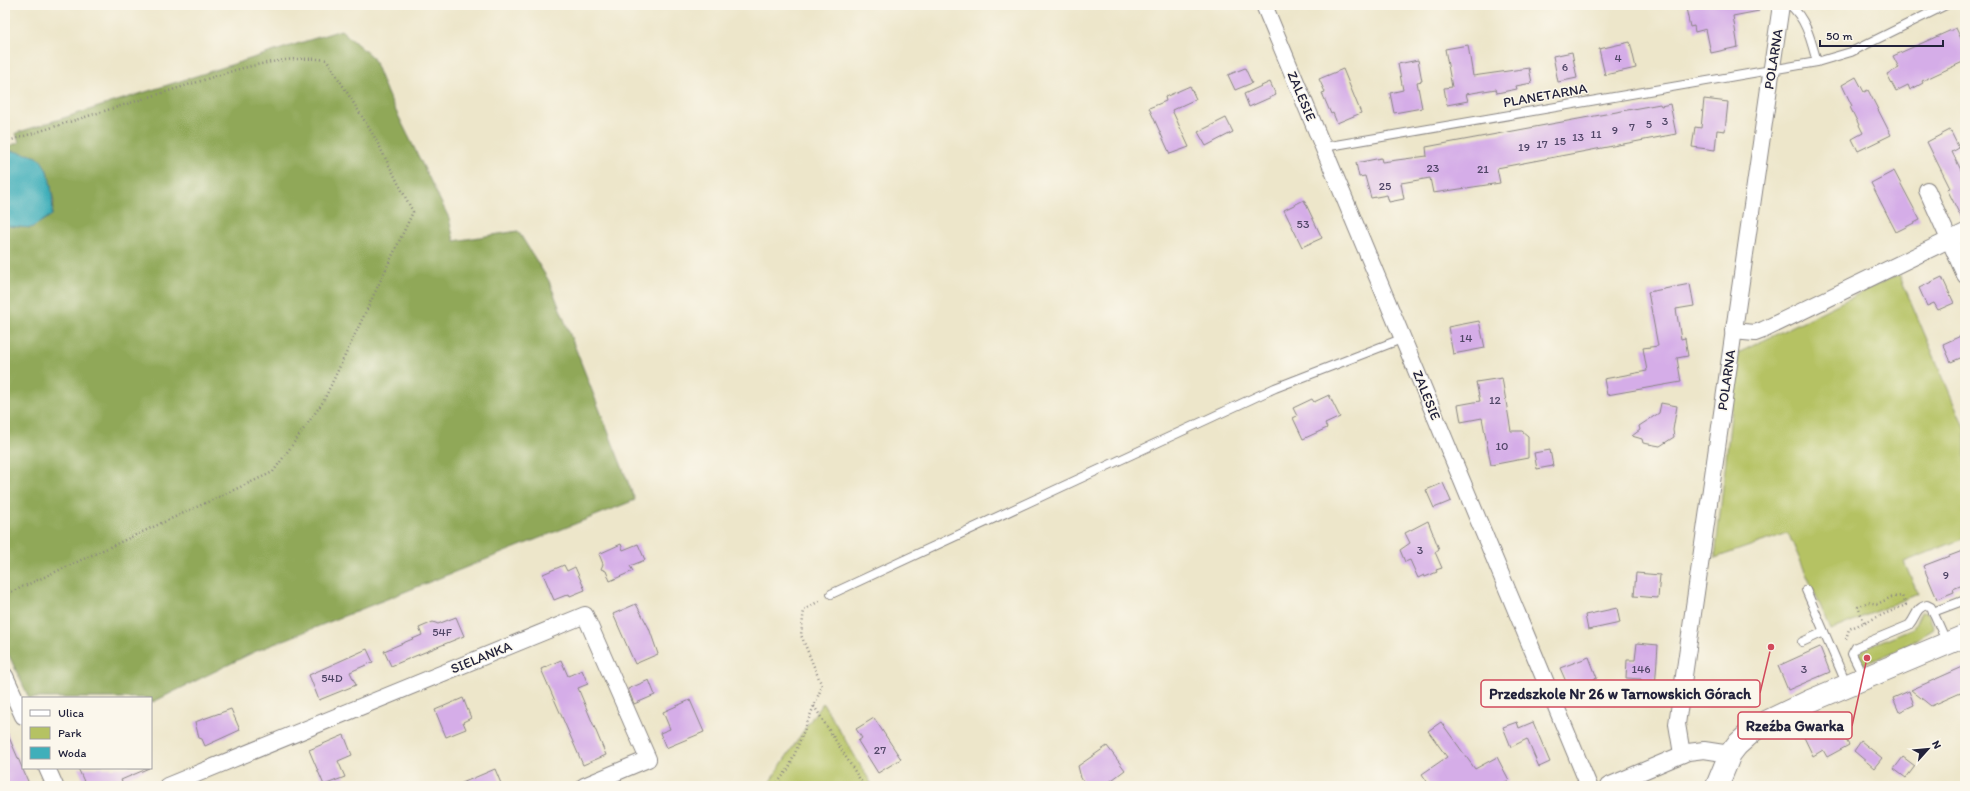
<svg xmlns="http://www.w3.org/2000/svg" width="1970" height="791" viewBox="0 0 1970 791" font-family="Itim,sans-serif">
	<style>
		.green { fill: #b5c263; stroke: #6c724f }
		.forest { fill: #90a859; stroke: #59654a }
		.water { fill: #3fafba; stroke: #30687a }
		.building { fill: #d5ade8 }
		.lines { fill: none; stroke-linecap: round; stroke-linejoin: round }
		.lane-casing { stroke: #888482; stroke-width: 10 }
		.street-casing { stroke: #888482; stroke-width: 18 }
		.secondary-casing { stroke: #888482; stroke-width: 24 }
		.path { stroke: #888482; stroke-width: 2.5; stroke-dasharray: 1 3; stroke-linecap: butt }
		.lane { stroke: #fff; stroke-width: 8 }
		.street { stroke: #fff; stroke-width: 16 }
		.secondary { stroke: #fff; stroke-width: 22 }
		.labels { text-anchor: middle; stroke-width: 3; stroke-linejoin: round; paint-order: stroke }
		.number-label { font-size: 12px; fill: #4f4566 }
		.street-label { font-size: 14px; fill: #22223b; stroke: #fbf7ec }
		.leader { fill: none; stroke: #d1495b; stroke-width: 1.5 }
		.callout-dot { fill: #d1495b; stroke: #fbf7ec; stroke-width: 1.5 }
		.callout { fill: #fbf7ec; stroke: #d1495b; stroke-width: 1.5 }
		.callout-label { font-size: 15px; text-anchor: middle; font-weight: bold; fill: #22223b }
	</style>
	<rect width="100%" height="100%" fill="#fbf7ec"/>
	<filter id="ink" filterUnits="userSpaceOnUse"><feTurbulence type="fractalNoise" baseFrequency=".025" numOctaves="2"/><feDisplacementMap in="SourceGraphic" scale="8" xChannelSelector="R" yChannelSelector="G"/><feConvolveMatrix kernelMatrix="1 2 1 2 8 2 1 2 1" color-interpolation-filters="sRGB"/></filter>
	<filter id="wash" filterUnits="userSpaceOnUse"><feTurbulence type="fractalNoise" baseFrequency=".012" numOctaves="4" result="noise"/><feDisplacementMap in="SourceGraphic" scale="16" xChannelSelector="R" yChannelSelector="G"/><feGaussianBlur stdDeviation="0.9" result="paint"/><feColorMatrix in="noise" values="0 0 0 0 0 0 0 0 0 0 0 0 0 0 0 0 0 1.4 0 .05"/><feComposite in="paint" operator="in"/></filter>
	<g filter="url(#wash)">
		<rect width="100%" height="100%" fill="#ede6ca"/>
		<g class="green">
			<path d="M 1899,274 L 1965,429 L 1965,538 L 1904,562 L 1918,594 L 1831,630 L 1788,533 L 1715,558 L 1738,353 Z"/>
			<path d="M 1921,612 L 1928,613 L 1934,629 L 1903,648 L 1862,665 L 1858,657 L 1862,649 L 1913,628 Z"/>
			<path d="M 823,703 L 873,786 L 767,786 L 816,712 Z"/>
		</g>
		<path class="forest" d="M 341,30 L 373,58 L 387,93 L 449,218 L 454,241 L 518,231 L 549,281 L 635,500 L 254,652 L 151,703 L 151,698 L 29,698 L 5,647 L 5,219 L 9,226 L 52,215 L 54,202 L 47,170 L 13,151 L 5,154 L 5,148 L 19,142 L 16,133 Z"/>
		<path class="water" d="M 13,151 C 20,153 30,154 37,157 C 51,166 54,200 52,215 L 31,228 L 8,226 L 5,219 L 5,154 Z"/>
		<g id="blocks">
			<g class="building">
				<path d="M 1699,5 L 1758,5 L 1759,11 L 1733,16 L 1738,47 L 1711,53 L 1706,29 L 1695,32 L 1694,26 L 1690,27 L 1686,8 Z"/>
				<path d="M 1956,28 L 1965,47 L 1965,61 L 1922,81 L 1923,83 L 1910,90 L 1908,85 L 1896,91 L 1887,74 L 1899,68 L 1893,56 Z"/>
				<path d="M 1630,42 L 1636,68 L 1605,75 L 1599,49 Z"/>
				<path d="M 1468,45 L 1473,76 L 1529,68 L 1532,83 L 1516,86 L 1517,89 L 1497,93 L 1496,89 L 1466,94 L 1468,101 L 1447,105 L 1444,88 L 1452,87 L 1445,49 Z"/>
				<path d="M 1572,52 L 1577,78 L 1558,82 L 1553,56 Z"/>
				<path d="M 1418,60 L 1422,81 L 1417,82 L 1422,108 L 1394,113 L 1390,93 L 1403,90 L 1398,64 Z"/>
				<path d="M 1245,68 L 1252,83 L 1235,90 L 1228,75 Z"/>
				<path d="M 1343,69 L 1361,113 L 1337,123 L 1333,113 L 1331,114 L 1322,93 L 1325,92 L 1319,79 Z"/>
				<path d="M 1856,77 L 1864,92 L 1868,90 L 1891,135 L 1858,151 L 1852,139 L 1863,133 L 1850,107 L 1852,106 L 1842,85 Z"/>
				<path d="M 1270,82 L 1276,95 L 1249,107 L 1244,94 Z"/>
				<path d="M 1190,86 L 1196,99 L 1172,110 L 1189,147 L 1170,154 L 1149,108 L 1166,101 L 1165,97 Z"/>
				<path d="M 1704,99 L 1728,102 L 1725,131 L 1717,130 L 1715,150 L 1692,147 L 1695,127 L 1701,128 Z"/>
				<path d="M 1660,104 L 1661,106 L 1670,104 L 1676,134 L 1497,168 L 1500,183 L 1433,193 L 1430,178 L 1401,183 L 1404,199 L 1389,202 L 1387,195 L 1371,198 L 1365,176 L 1359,177 L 1356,163 L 1381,158 L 1382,162 L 1427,156 L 1426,147 Z"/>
				<path d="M 1226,118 L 1233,132 L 1206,146 L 1198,132 Z"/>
				<path d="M 1950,130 L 1959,148 L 1952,152 L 1965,178 L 1964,223 L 1947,189 L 1950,188 L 1927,142 Z"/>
				<path d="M 1894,171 L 1920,220 L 1896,232 L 1871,183 Z"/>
				<path d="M 1304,200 L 1322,238 L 1302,247 L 1284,210 Z"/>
				<path d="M 1942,277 L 1954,303 L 1938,310 L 1934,303 L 1927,306 L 1919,288 Z"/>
				<path d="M 1690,284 L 1694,306 L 1676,309 L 1681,339 L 1685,338 L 1688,356 L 1677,358 L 1681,382 L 1607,395 L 1604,379 L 1647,371 L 1643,348 L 1658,346 L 1648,292 Z"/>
				<path d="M 1479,321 L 1485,348 L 1453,354 L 1448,327 Z"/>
				<path d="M 1965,334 L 1965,356 L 1951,362 L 1943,344 Z"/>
				<path d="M 1502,378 L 1511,431 L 1522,431 L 1528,436 L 1528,458 L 1491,465 L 1482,418 L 1461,422 L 1458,405 L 1480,401 L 1476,382 Z"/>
				<path d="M 1329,395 L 1340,417 L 1325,424 L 1327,428 L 1303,439 L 1293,418 L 1297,416 L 1293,408 L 1312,399 L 1314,402 Z"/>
				<path d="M 1661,403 L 1677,406 L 1673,430 L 1674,437 L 1660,446 L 1643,443 L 1642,439 L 1632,436 L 1640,430 L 1639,426 L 1659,413 Z"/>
				<path d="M 1550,450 L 1553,466 L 1537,469 L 1534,453 Z"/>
				<path d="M 1443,483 L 1451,501 L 1434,508 L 1426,490 Z"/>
				<path d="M 1428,521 L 1439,549 L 1435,552 L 1442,568 L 1436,570 L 1437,572 L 1425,577 L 1424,575 L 1418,578 L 1410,560 L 1405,562 L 1400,550 L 1410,543 L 1405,533 Z"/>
				<path d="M 621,544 L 623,550 L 638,544 L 645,560 L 630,566 L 633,571 L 610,581 L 606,571 L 601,569 L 603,564 L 599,554 Z"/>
				<path d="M 1965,550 L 1965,584 L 1953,589 L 1954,592 L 1937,599 L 1923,566 Z"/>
				<path d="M 564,565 L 567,571 L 575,567 L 585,590 L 570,596 L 569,594 L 554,600 L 543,574 Z"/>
				<path d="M 1636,573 L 1660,575 L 1658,598 L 1634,596 Z"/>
				<path d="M 636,604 L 649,628 L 658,654 L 635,664 L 613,614 Z"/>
				<path d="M 1617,608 L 1620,623 L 1588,630 L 1585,615 Z"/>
				<path d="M 456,617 L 464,636 L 391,666 L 384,651 L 422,635 L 419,628 L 433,622 L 438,624 Z"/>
				<path d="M 1637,643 L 1658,645 L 1655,689 L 1641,688 L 1641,679 L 1626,678 L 1627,660 L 1635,660 Z"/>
				<path d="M 1820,647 L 1830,672 L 1788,690 L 1778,666 Z"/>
				<path d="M 367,649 L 373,662 L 350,672 L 356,685 L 319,700 L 309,675 Z"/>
				<path d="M 1589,657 L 1597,678 L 1586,683 L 1590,693 L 1574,700 L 1560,668 Z"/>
				<path d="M 561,660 L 568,676 L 582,670 L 588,684 L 578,688 L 606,755 L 583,765 L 541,669 Z"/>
				<path d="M 1965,666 L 1965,691 L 1931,706 L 1911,690 Z"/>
				<path d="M 649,680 L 655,695 L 634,704 L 628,689 Z"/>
				<path d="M 1909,691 L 1914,705 L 1899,712 L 1893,698 Z"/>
				<path d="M 463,698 L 471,718 L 463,722 L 466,729 L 446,737 L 435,710 Z"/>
				<path d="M 690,700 L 704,732 L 666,748 L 660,733 L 670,729 L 663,712 Z"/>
				<path d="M 231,709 L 240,730 L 205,746 L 202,739 L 199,738 L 195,722 Z"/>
				<path d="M 874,718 L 901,759 L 878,773 L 858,741 L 862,738 L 856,729 Z"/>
				<path d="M 1832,718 L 1849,745 L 1827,757 L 1823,750 L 1813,756 L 1802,733 Z"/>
				<path d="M 1441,722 L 1475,769 L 1497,757 L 1509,780 L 1498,786 L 1430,786 L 1422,774 L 1447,757 L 1428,731 Z"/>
				<path d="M 1517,722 L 1519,728 L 1533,722 L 1550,762 L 1539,767 L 1527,739 L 1511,747 L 1503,727 Z"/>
				<path d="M 5,728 L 30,786 L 5,786 Z"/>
				<path d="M 344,735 L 352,755 L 338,761 L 345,777 L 324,785 L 309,750 Z"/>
				<path d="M 1861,741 L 1882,758 L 1874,768 L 1854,751 Z"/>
				<path d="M 1107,746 L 1125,770 L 1104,786 L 1086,786 L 1081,778 L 1078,766 Z"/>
				<path d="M 1903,757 L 1915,766 L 1906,778 L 1894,769 Z"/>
				<path d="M 78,768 L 149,768 L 121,780 L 122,782 L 113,786 L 86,786 Z"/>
				<path d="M 495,769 L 502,786 L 455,786 Z"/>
			</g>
		</g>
	</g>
	<g filter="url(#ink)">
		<use href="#blocks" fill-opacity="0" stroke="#888482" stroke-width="1"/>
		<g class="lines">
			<g class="lane-casing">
				<g id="lane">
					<path d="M 1790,5 C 1807,20 1811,41 1817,62"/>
					<path d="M 1324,147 L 1817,62 L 1851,52 L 1946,5"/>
					<path d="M 1806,590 L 1847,685"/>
					<path d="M 831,594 L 1275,388 L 1404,338"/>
					<path d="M 1933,612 L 1965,600"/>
					<path d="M 1802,642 L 1824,632"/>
					<path d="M 1864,678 L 1852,654 L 1856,647 L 1909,625 C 1917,616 1915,608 1927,605 L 1931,607 L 1947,643"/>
					<path d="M 1140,785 L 1140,786"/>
				</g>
			</g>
			<g class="street-casing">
				<g id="street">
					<path d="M 1264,5 L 1589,786"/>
					<path d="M 1927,190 L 1965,275"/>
					<path d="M 1733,331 L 1755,333 L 1763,330 L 1965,232"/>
					<path d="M 5,676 L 23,716"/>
					<path d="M 1682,754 L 1677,724 L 1781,5"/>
					<path d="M 47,768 L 55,786"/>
					<path d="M 167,786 L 585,615 L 648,759 L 584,786"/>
					<path d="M 1608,786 L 1688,752 L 1704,750 L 1730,754"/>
				</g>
			</g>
			<g class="secondary-casing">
				<path id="secondary" d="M 1717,786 L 1730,754 L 1737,745 L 1758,726 L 1810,701 L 1965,636"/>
			</g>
			<g class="path">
				<path d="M 5,142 L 239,69 C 268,62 297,56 327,60 L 374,136 L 413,212 L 323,402 L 273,472 L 5,595"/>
				<path d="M 1864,622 L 1858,607 L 1868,602 L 1877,604 L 1892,597 L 1902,596 L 1906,605"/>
				<path d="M 1846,639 L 1849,629 L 1908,604"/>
				<path d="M 814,706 L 864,786"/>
				<path d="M 775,786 L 789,768 L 822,686 L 801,635 L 804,610 L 821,600"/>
			</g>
			<use href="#lane" class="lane"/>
			<use href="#street" class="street"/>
			<use href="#secondary" class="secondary"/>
		</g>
	</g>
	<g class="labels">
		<g class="number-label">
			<text x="1618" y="62">4</text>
			<text x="1565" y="71">6</text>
			<text x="1665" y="125">3</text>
			<text x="1649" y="128">5</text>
			<text x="1632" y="131">7</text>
			<text x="1615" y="134">9</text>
			<text x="1596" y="138">11</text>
			<text x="1578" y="141">13</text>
			<text x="1560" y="145">15</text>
			<text x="1542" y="148">17</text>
			<text x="1524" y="151">19</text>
			<text x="1433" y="172">23</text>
			<text x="1483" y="173">21</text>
			<text x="1385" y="190">25</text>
			<text x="1303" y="228">53</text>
			<text x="1466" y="342">14</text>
			<text x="1495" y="404">12</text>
			<text x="1502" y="450">10</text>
			<text x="1420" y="554">3</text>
			<text x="1946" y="579">9</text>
			<text x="442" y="636">54F</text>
			<text x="1641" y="673">146</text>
			<text x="1804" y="673">3</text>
			<text x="332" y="682">54D</text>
			<text x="880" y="754">27</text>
		</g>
		<g class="street-label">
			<text transform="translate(1773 59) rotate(-81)" y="5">POLARNA</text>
			<text transform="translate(1545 95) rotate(-10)" y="5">PLANETARNA</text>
			<text transform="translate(1302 96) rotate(67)" y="5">ZALESIE</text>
			<text transform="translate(1726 380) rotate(-82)" y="5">POLARNA</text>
			<text transform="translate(1427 395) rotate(68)" y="5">ZALESIE</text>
			<text transform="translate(481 657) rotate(-22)" y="5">SIELANKA</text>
		</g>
	</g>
	<path class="leader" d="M1771 647L1760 693M1867 658L1852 726"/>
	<g class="callout-dot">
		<circle cx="1771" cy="647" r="4"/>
		<circle cx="1867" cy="658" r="4"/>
	</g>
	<g class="callout">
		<rect x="1481" y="680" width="279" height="27" rx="4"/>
		<rect x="1738" y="712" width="114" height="27" rx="4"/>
	</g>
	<g class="callout-label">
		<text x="1620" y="699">Przedszkole Nr 26 w Tarnowskich Górach</text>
		<text x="1795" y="731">Rzeźba Gwarka</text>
	</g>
	<rect width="1970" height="791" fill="none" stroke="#fbf7ec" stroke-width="20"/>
	<rect x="22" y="697" width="130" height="72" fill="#fbf7ec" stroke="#a4a2a5"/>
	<rect x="30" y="710" width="20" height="6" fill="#ffffff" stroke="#a4a2a5"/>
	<text x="58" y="717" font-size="12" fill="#22223b">Ulica</text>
	<rect x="30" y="727" width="20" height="12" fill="#b5c263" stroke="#a4a2a5"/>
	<text x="58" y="737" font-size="12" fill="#22223b">Park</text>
	<rect x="30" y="747" width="20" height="12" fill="#3fafba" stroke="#a4a2a5"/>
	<text x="58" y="757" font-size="12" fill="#22223b">Woda</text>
	<g transform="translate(1928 749) rotate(63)" stroke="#fbf7ec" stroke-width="3" paint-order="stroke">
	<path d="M0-3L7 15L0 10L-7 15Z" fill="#22223b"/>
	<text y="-6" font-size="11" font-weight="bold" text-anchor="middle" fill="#22223b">N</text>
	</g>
	<path d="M1820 40v6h123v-6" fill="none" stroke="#22223b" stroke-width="2"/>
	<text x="1826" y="40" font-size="12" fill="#22223b" stroke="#fbf7ec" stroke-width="3" paint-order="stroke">50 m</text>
</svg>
